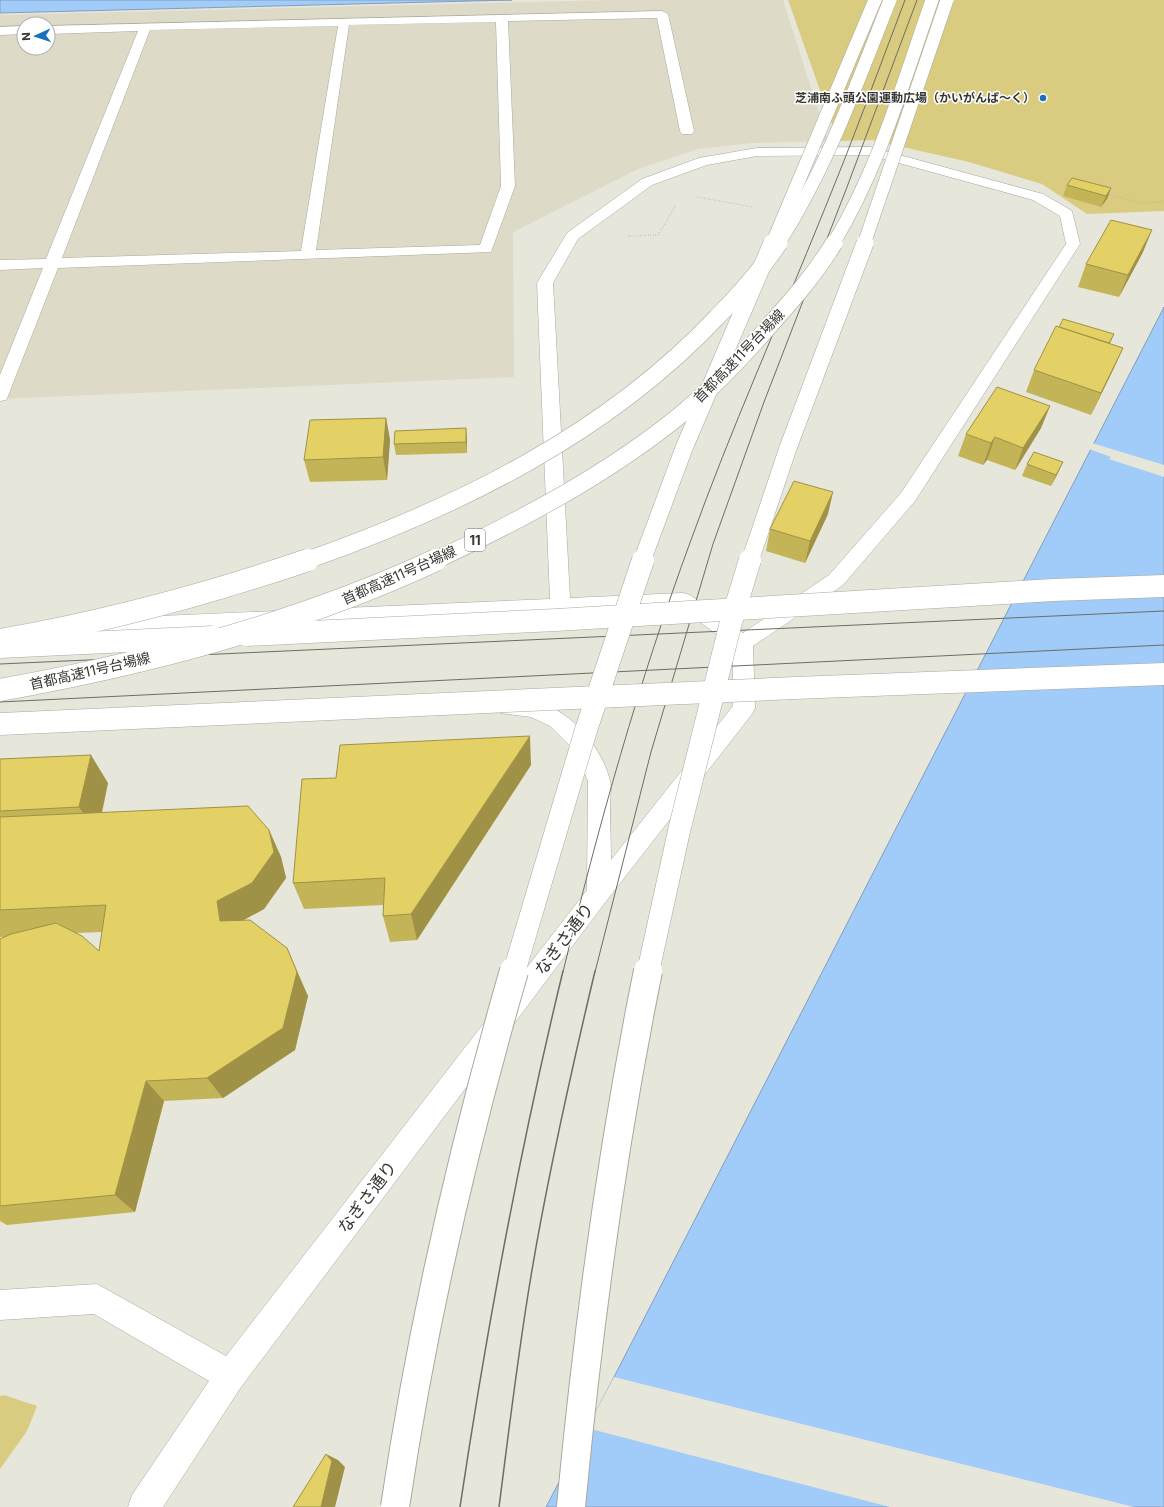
<svg xmlns="http://www.w3.org/2000/svg" width="1164" height="1507" viewBox="0 0 1164 1507" font-family="Inter,'Noto Sans JP',sans-serif">
	<style>
		.built { fill: #dddac7; fill-rule: evenodd }
		.green { fill: #d9cc81 }
		.water { fill: #a1cbf8; stroke: #819ebc }
		.pier { fill: #e7e6da }
		.lines { fill: none; stroke-linecap: round; stroke-linejoin: round }
		.minor-casing { stroke: #a9a89d; stroke-width: 1 }
		.path { stroke: #ababa1; stroke-width: 1.5; stroke-dasharray: 0.5 2; stroke-linecap: butt }
		.minor { fill: #fff; fill-rule: evenodd }
		.tram-far1 { stroke: #6d6d66; stroke-width: 1 }
		.tram { stroke: #6d6d66; stroke-width: 1.5 }
		.minor-bridge-far3-casing { stroke: #a9a89d; stroke-width: 14; stroke-linecap: butt }
		.minor-bridge-far2-casing { stroke: #a9a89d; stroke-width: 18; stroke-linecap: butt }
		.minor-bridge-far1-casing { stroke: #a9a89d; stroke-width: 23; stroke-linecap: butt }
		.minor-bridge-casing { stroke: #a9a89d; stroke-width: 30; stroke-linecap: butt }
		.highway-bridge-far2-casing { stroke: #a9a89d; stroke-width: 14; stroke-linecap: butt }
		.highway-bridge-far1-casing { stroke: #a9a89d; stroke-width: 18; stroke-linecap: butt }
		.highway-bridge-casing { stroke: #a9a89d; stroke-width: 23; stroke-linecap: butt }
		.minor-bridge-far3 { stroke: #fff; stroke-width: 13 }
		.minor-bridge-far2 { stroke: #fff; stroke-width: 17 }
		.minor-bridge-far1 { stroke: #fff; stroke-width: 22 }
		.minor-bridge { stroke: #fff; stroke-width: 28 }
		.highway-bridge-far2 { stroke: #fff; stroke-width: 13 }
		.highway-bridge-far1 { stroke: #fff; stroke-width: 17 }
		.highway-bridge { stroke: #fff; stroke-width: 22 }
		.wall { fill: #c3b457; fill-rule: evenodd }
		.shaded-wall { fill: #9f9247 }
		.building { fill: #e3d165; stroke: #9f9247 }
		.poi-dot { fill: #1970be; stroke: #fff; stroke-width: 1.5 }
		.labels { text-anchor: middle; stroke-width: 3; stroke-linejoin: round; paint-order: stroke }
		.far-poi-label { font-size: 12px; font-weight: bold; fill: #363631; stroke: #fff; text-anchor: end }
		.shield { fill: #fff; stroke: #72726f; stroke-width: 1 }
		.shield-label { font-size: 13px; font-weight: bold; fill: #363631 }
		.street-label { font-size: 14px; fill: #363631; stroke: #fff }
		.near-street-label { font-size: 17px; fill: #363631; stroke: #fff }
	</style>
	<rect width="100%" height="100%" fill="#e7e6da"/>
	<path class="built" d="M 610,0 L 783,0 L 828,141 L 752,143 L 698,149 L 638,169 L 513,232 L 514,377 L 0,399 L 0,15 ZM 24,24 L 48,24 L 48,48 L 24,48 Z"/>
	<g class="green">
		<path d="M 788,0 L 1164,0 L 1164,211 L 1087,214 L 1042,184 L 969,162 L 872,140 L 838,141 Z"/>
		<path d="M 4,1395 L 37,1406 L 27,1431 L 0,1469 L 0,1396 Z"/>
	</g>
	<g class="water">
		<path d="M 0,0 L 512,0 L 0,13 Z"/>
		<path d="M 1164,307 L 1164,1507 L 546,1507 L 614,1377 Z"/>
	</g>
	<g class="pier">
		<path d="M 1092,443 L 1164,465 L 1164,477 L 1109,459 L 1111,457 L 1089,449 Z"/>
		<path d="M 614,1377 L 1134,1507 L 890,1507 L 587,1428 Z"/>
	</g>
	<g class="lines">
		<g class="minor-casing">
			<g id="minor">
				<path d="M 662,11 L 668,14 L 694,131 L 692,134 L 682,134 L 680,131 L 657,18 L 508,21 L 515,186 L 491,252 L 58,268 L 8,396 L 6,400 L 0,401 L 0,375 L 43,268 L 0,270 L 0,260 L 46,259 L 138,31 L 48,34 L 48,26 ZM 496,22 L 501,186 L 480,245 L 316,250 L 349,25 ZM 338,26 L 301,251 L 62,258 L 150,30 Z"/>
				<path d="M 24,26 L 24,34 L 0,35 L 0,27 Z"/>
				<path d="M 870,147 L 1043,194 L 1072,211 L 1080,244 L 915,501 L 843,585 L 753,646 L 755,708 L 752,714 L 607,900 L 241,1387 L 163,1507 L 128,1507 L 132,1495 L 209,1381 L 94,1314 L 0,1320 L 0,1290 L 97,1284 L 226,1356 L 587,890 L 588,781 L 579,759 L 573,749 L 550,726 L 531,717 L 500,713 L 497,707 L 500,701 C 548,686 600,737 610,781 C 612,788 610,798 610,805 C 610,823 611,842 611,860 L 733,706 L 733,646 L 679,607 L 93,635 L 86,632 L 83,627 L 86,622 L 93,619 L 550,599 L 537,283 L 567,233 L 642,179 L 699,158 L 757,148 ZM 870,155 L 1033,200 L 1060,216 L 1066,244 L 901,493 L 829,575 L 743,633 L 690,595 L 683,593 L 570,598 L 553,283 L 578,239 L 652,185 L 707,165 L 757,156 Z"/>
			</g>
		</g>
		<g class="path">
			<path d="M 1106,194 L 1141,203 L 1164,202"/>
			<path d="M 697,197 L 753,207"/>
			<path d="M 628,236 L 658,235 L 676,205"/>
		</g>
		<use href="#minor" class="minor"/>
		<g class="tram-far1">
			<path d="M 0,664 L 1164,611"/>
			<path d="M 0,702 L 1164,645"/>
			<path d="M 563,972 C 598,827 639,681 691,540 C 731,429 779,322 823,213 C 852,143 878,71 905,0"/>
			<path d="M 595,972 L 651,752 L 713,544 L 764,402 L 847,187 L 917,0"/>
		</g>
		<g class="tram">
			<path d="M 460,1507 C 487,1327 520,1148 563,971"/>
			<path d="M 499,1507 C 509,1430 518,1353 531,1276 C 548,1174 571,1072 595,971"/>
		</g>
		<g class="minor-bridge-far3-casing">
			<g id="minor-bridge-far3">
				<path d="M 772,244 L 875,0"/>
				<path d="M 864,244 L 947,0"/>
			</g>
		</g>
		<g class="minor-bridge-far2-casing">
			<g id="minor-bridge-far2">
				<path d="M 642,561 L 684,448 L 772,243"/>
				<path d="M 750,561 L 788,448 L 865,243"/>
			</g>
		</g>
		<g class="minor-bridge-far1-casing">
			<g id="minor-bridge-far1">
				<path d="M 247,635 L 556,620 L 1053,590 L 1164,586"/>
				<path d="M 0,647 L 213,637"/>
				<path d="M 0,724 L 795,688 L 1164,674"/>
				<path d="M 514,972 L 586,730 L 643,560"/>
				<path d="M 648,972 L 679,831 L 731,622 L 750,560"/>
			</g>
		</g>
		<g class="minor-bridge-casing">
			<g id="minor-bridge">
				<path d="M 395,1507 C 422,1325 463,1147 514,971"/>
				<path d="M 571,1507 C 588,1327 612,1148 648,971"/>
			</g>
		</g>
		<g class="highway-bridge-far2-casing">
			<g id="highway-bridge-far2">
				<path d="M 778,244 C 827,168 857,83 890,0"/>
				<path d="M 833,244 C 879,168 903,83 932,0"/>
			</g>
		</g>
		<g class="highway-bridge-far1-casing">
			<g id="highway-bridge-far1">
				<path d="M 305,561 C 456,508 606,435 717,317 C 740,294 761,270 779,243"/>
				<path d="M 434,561 C 521,520 609,474 684,412 C 715,386 744,355 771,324 C 794,298 816,273 834,243"/>
			</g>
		</g>
		<g class="highway-bridge-casing">
			<g id="highway-bridge">
				<path d="M 0,640 C 104,622 208,594 308,560"/>
				<path d="M 0,690 C 150,663 298,624 436,560"/>
			</g>
		</g>
		<use href="#minor-bridge-far3" class="minor-bridge-far3"/>
		<use href="#minor-bridge-far2" class="minor-bridge-far2"/>
		<use href="#minor-bridge-far1" class="minor-bridge-far1"/>
		<use href="#minor-bridge" class="minor-bridge"/>
		<use href="#highway-bridge-far2" class="highway-bridge-far2"/>
		<use href="#highway-bridge-far1" class="highway-bridge-far1"/>
		<use href="#highway-bridge" class="highway-bridge"/>
	</g>
	<g class="wall">
		<path d="M 1067,185 L 1111,188 L 1107,199 L 1101,207 L 1063,196 Z"/>
		<path d="M 1143,252 L 1119,297 L 1078,287 L 1086,264 Z"/>
		<path d="M 1059,327 L 1114,334 L 1110,344 L 1123,348 L 1113,370 L 1091,415 L 1026,392 L 1034,370 Z"/>
		<path d="M 1050,406 L 1041,428 L 1015,470 L 987,460 L 983,465 L 958,456 L 966,434 Z"/>
		<path d="M 386,418 L 390,440 L 387,480 L 310,482 L 304,460 Z"/>
		<path d="M 466,428 L 467,440 L 467,453 L 396,455 L 394,444 Z"/>
		<path d="M 1027,464 L 1058,473 L 1051,486 L 1022,476 Z"/>
		<path d="M 828,514 L 805,563 L 766,551 L 770,529 Z"/>
		<path d="M 0,759 L 108,783 L 102,813 L 269,830 L 281,857 L 286,878 L 264,909 L 243,920 L 308,996 L 295,1050 L 223,1098 L 164,1101 L 135,1212 L 7,1225 L 0,1221 L 0,939 L 6,937 L 0,937 ZM 102,932 L 99,951 L 76,933 Z"/>
		<path d="M 531,765 L 417,940 L 390,942 L 383,916 L 383,905 L 304,909 L 293,883 Z"/>
	</g>
	<g class="shaded-wall">
		<path d="M 1111,188 L 1107,199 L 1101,207 L 1106,196 Z"/>
		<path d="M 1152,230 L 1143,252 L 1119,297 L 1128,275 Z"/>
		<path d="M 1123,348 L 1113,370 L 1091,415 L 1101,393 Z"/>
		<path d="M 1050,406 L 1041,428 L 1015,470 L 1023,448 Z"/>
		<path d="M 386,418 L 390,440 L 387,480 L 383,457 Z"/>
		<path d="M 466,428 L 467,440 L 467,453 L 466,442 Z"/>
		<path d="M 995,437 L 987,460 L 983,465 L 991,443 Z"/>
		<path d="M 1063,462 L 1058,473 L 1051,486 L 1056,475 Z"/>
		<path d="M 833,492 L 828,514 L 805,563 L 810,541 Z"/>
		<path d="M 530,736 L 531,765 L 417,940 L 411,914 Z"/>
		<path d="M 91,755 L 108,783 L 97,834 L 79,807 Z"/>
		<path d="M 269,830 L 281,857 L 286,878 L 264,909 L 231,927 L 220,921 L 217,901 Z"/>
		<path d="M 287,948 L 308,996 L 295,1050 L 223,1098 L 207,1078 Z"/>
		<path d="M 146,1081 L 164,1101 L 135,1212 L 115,1195 Z"/>
		<path d="M 326,1454 L 338,1460 L 345,1467 L 335,1507 L 321,1507 Z"/>
	</g>
	<g class="building">
		<path d="M 1072,178 L 1111,188 L 1106,196 L 1067,185 Z"/>
		<path d="M 1111,220 L 1152,230 L 1128,275 L 1086,264 Z"/>
		<path d="M 1063,319 L 1114,334 L 1109,343 L 1059,327 Z"/>
		<path d="M 1056,326 L 1123,348 L 1101,393 L 1034,370 Z"/>
		<path d="M 997,387 L 1050,406 L 1023,448 L 995,437 L 991,443 L 966,434 Z"/>
		<path d="M 386,418 L 383,457 L 304,460 L 310,420 Z"/>
		<path d="M 466,428 L 466,442 L 394,444 L 395,431 Z"/>
		<path d="M 1034,452 L 1063,462 L 1056,475 L 1027,464 Z"/>
		<path d="M 794,481 L 833,492 L 810,541 L 770,529 Z"/>
		<path d="M 530,736 L 411,914 L 383,916 L 385,878 L 293,883 L 302,779 L 336,778 L 340,745 Z"/>
		<path d="M 91,755 L 79,807 L 0,811 L 0,759 Z"/>
		<path d="M 248,806 L 269,830 L 274,852 L 252,883 L 217,901 L 220,921 L 250,920 L 287,948 L 297,972 L 283,1028 L 207,1078 L 146,1081 L 115,1195 L 0,1206 L 0,939 L 11,934 L 56,923 L 82,936 L 99,951 L 106,905 L 0,910 L 0,817 Z"/>
		<path d="M 326,1454 L 332,1461 L 321,1507 L 293,1507 Z"/>
	</g>
	<circle class="poi-dot" cx="1043" cy="98" r="4"/>
	<g class="labels">
		<g class="far-poi-label">
			<text x="1035" y="102">芝浦南ふ頭公園運動広場（かいがんぱ～く）</text>
		</g>
		<rect class="shield" x="465" y="529" width="20" height="22" rx="3"/>
		<g class="shield-label">
			<text x="475" y="545">11</text>
		</g>
		<g class="street-label">
			<text transform="translate(739 356) rotate(-46)" y="5">首都高速11号台場線</text>
			<text transform="translate(399 575) rotate(-24)" y="5">首都高速11号台場線</text>
			<text transform="translate(90 671) rotate(-13)" y="5">首都高速11号台場線</text>
		</g>
		<g class="near-street-label">
			<text transform="translate(564 939) rotate(-53)" y="6">なぎさ通り</text>
			<text transform="translate(367 1197) rotate(-53)" y="6">なぎさ通り</text>
		</g>
	</g>
	<g transform="translate(36 36) rotate(267)"><circle r="19" fill="#ffffff" stroke="#afafad"/>
	<path d="M0-3L7 15L0 10L-7 15Z" fill="#1970be"/>
	<text y="-6" font-size="11" font-weight="bold" text-anchor="middle" fill="#363631">N</text>
	</g>
</svg>
